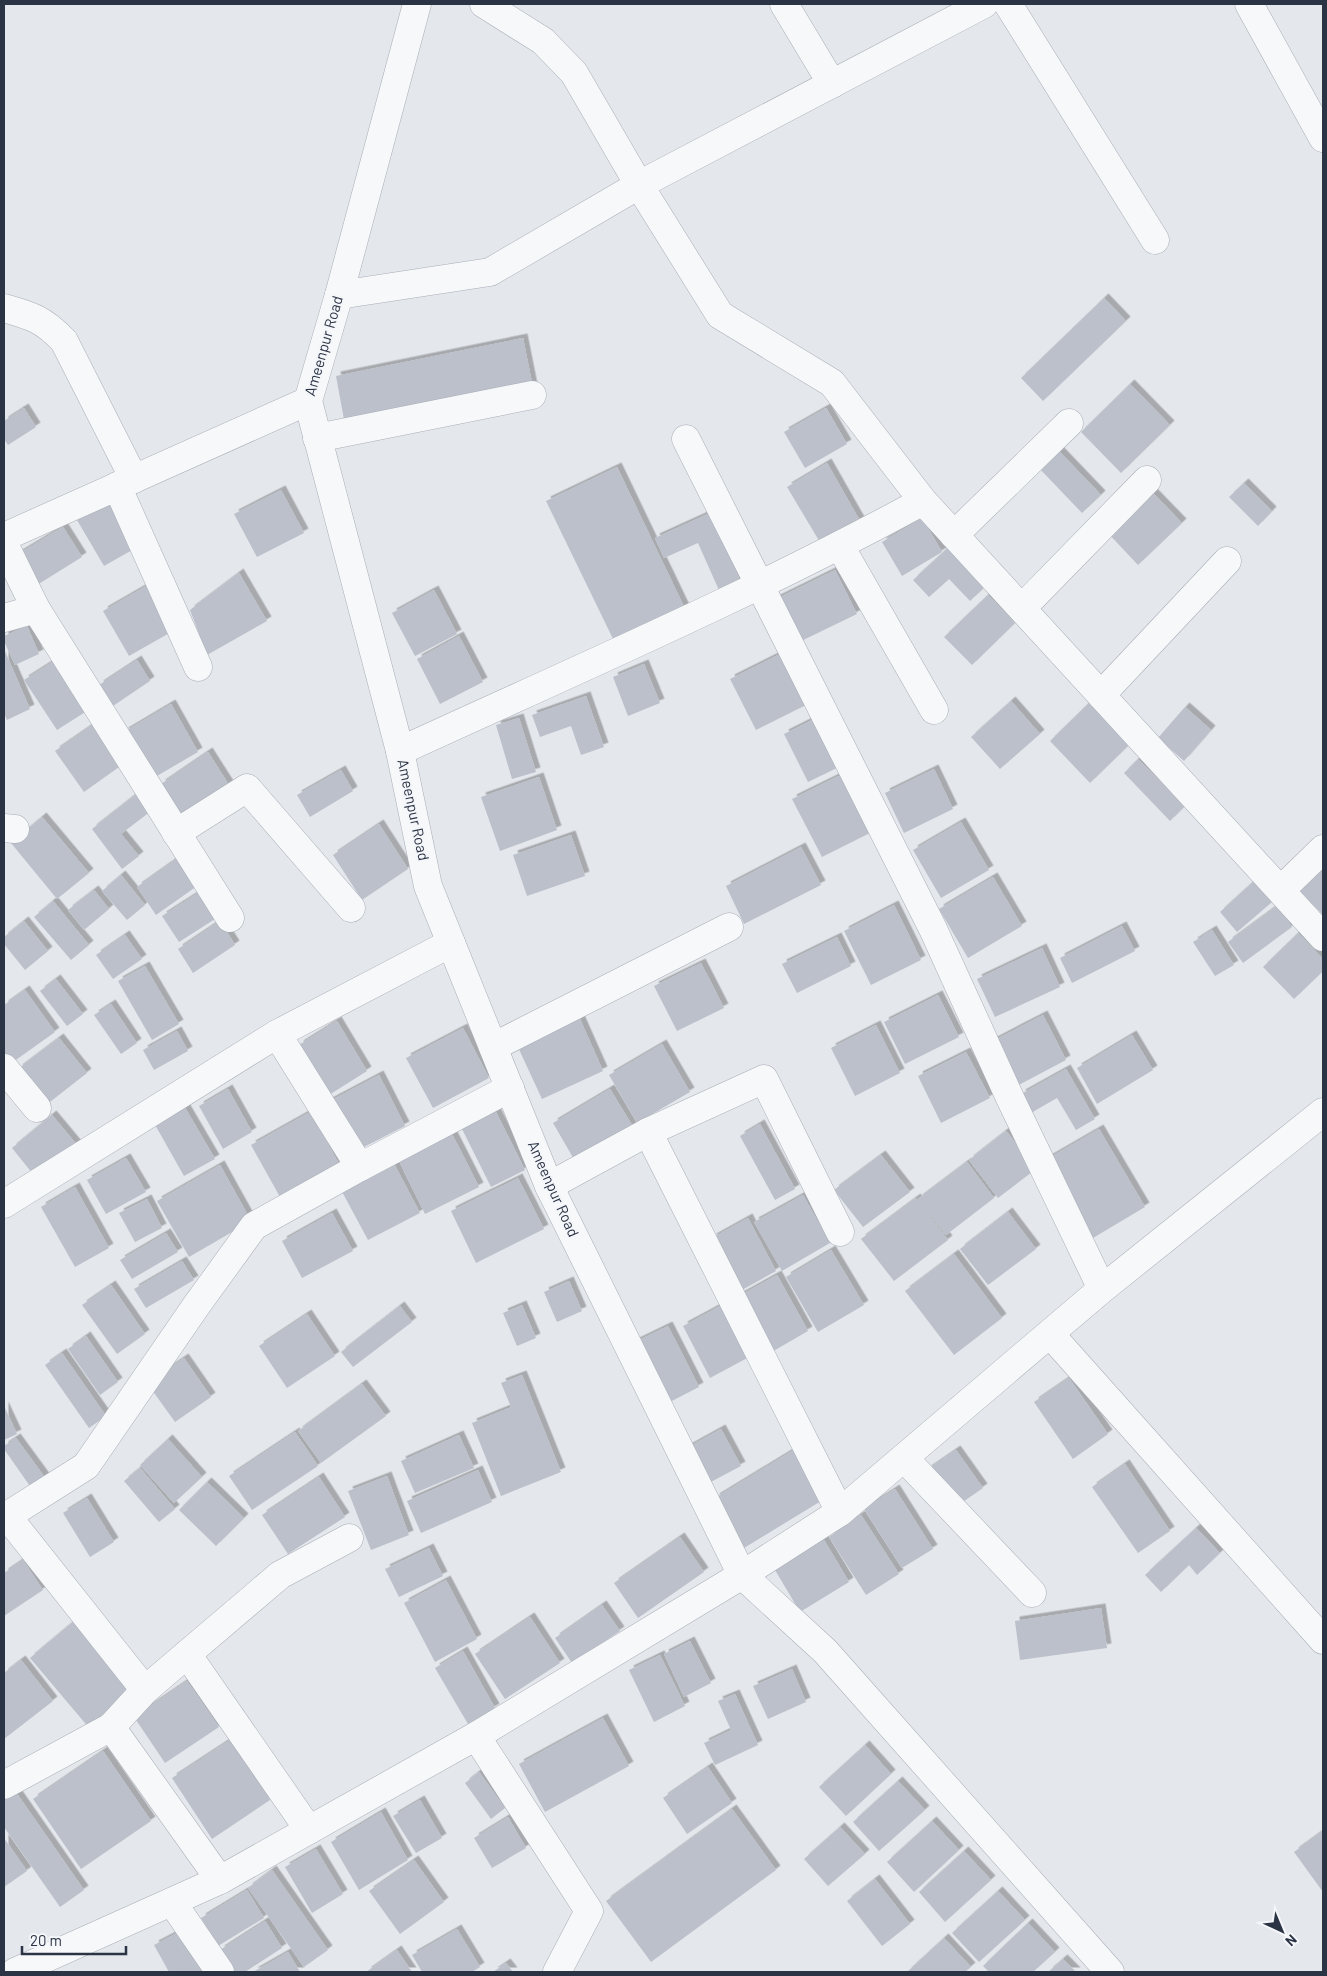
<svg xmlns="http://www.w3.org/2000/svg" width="1327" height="1976" viewBox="0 0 1327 1976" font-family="Barlow,sans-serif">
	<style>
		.building { fill: #bbc0ca; filter: url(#shadow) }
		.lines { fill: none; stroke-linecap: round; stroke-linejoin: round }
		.minor-casing { stroke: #a9aeb7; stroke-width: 29 }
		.minor { stroke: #f7f8fa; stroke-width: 28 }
		.labels { text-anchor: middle; stroke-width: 4; stroke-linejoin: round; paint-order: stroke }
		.street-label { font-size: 15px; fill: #2b3445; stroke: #f4f6f9 }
	</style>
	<defs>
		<filter id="shadow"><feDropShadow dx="4.5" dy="-4.5" stdDeviation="0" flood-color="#0004"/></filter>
	</defs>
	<rect width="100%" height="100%" fill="#e4e7ec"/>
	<g class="building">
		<path d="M 1104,298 L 1126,321 L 1043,401 L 1021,378 Z"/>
		<path d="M 523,338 L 533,388 L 345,425 L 336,376 Z"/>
		<path d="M 1130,384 L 1170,425 L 1121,473 L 1081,432 Z"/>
		<path d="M 24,408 L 36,427 L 8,445 L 4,439 L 4,421 Z"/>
		<path d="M 826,408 L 847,444 L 805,468 L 784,432 Z"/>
		<path d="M 1056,448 L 1101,495 L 1082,513 L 1037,466 Z"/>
		<path d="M 827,463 L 860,521 L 821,544 L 787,487 Z"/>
		<path d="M 617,467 L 686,611 L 616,645 L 546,501 Z"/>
		<path d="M 1244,483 L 1272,511 L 1258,526 L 1229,497 Z"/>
		<path d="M 1149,489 L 1182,523 L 1138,565 L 1106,531 Z"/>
		<path d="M 281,490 L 304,533 L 257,557 L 234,514 Z"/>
		<path d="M 107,502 L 134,549 L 104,566 L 77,520 Z"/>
		<path d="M 710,513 L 743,587 L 722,597 L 698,543 L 664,558 L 655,538 Z"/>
		<path d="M 922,518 L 942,552 L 902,576 L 882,542 Z"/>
		<path d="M 63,527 L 82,557 L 37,585 L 18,554 Z"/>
		<path d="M 950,546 L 986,586 L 970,601 L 949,579 L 929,597 L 913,580 Z"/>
		<path d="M 835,570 L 857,614 L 795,644 L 774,600 Z"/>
		<path d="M 239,573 L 267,621 L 207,655 L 190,610 Z"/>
		<path d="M 148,585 L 173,631 L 129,656 L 103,611 Z"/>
		<path d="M 434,590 L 457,634 L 415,656 L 392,613 Z"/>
		<path d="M 988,595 L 1015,623 L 972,665 L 944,637 Z"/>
		<path d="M 27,626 L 39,654 L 15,665 L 4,641 L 4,636 Z"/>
		<path d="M 459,636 L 483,682 L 440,704 L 417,659 Z"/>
		<path d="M 4,649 L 30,709 L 7,720 L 4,713 Z"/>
		<path d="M 780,654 L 806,705 L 756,730 L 730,679 Z"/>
		<path d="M 57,659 L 90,709 L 57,730 L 24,680 Z"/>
		<path d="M 137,660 L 150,681 L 113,706 L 99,685 Z"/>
		<path d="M 644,664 L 660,703 L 628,716 L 613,677 Z"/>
		<path d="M 586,696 L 604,747 L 581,755 L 571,726 L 540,737 L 532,715 Z"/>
		<path d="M 1011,701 L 1040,734 L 1000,769 L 971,737 Z"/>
		<path d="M 1090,702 L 1131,743 L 1090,783 L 1050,741 Z"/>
		<path d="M 171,704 L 198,752 L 150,780 L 124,732 Z"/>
		<path d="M 1185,707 L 1211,730 L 1184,761 L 1158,738 Z"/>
		<path d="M 519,718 L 536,772 L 512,779 L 496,725 Z"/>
		<path d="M 816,718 L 841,766 L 808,782 L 784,734 Z"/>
		<path d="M 97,722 L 126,762 L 84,792 L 55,751 Z"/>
		<path d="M 208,752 L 229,785 L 182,816 L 161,784 Z"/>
		<path d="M 1138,759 L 1185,806 L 1170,821 L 1124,773 Z"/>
		<path d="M 934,769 L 953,809 L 904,833 L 885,793 Z"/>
		<path d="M 341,770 L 353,791 L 310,817 L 297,795 Z"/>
		<path d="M 847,772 L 876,830 L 822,857 L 792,799 Z"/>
		<path d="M 539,777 L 557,830 L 500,851 L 481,797 Z"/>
		<path d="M 138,793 L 151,811 L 121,834 L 139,856 L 122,869 L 92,829 Z"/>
		<path d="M 42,817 L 89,873 L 57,899 L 11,843 Z"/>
		<path d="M 961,822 L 989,870 L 941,898 L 913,850 Z"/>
		<path d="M 379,824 L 408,869 L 362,900 L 333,855 Z"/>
		<path d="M 571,835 L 585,876 L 527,896 L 513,855 Z"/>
		<path d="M 801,847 L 821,885 L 744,924 L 726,886 Z"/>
		<path d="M 178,858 L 197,886 L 156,915 L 137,887 Z"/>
		<path d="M 1323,864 L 1323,915 L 1298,889 Z"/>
		<path d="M 121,875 L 145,905 L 127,920 L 102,891 Z"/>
		<path d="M 993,877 L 1022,926 L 968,958 L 939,909 Z"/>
		<path d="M 1254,881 L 1272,902 L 1237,932 L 1220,912 Z"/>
		<path d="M 94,890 L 109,909 L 84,930 L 68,910 Z"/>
		<path d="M 198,893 L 215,919 L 179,942 L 162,916 Z"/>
		<path d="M 53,901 L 89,945 L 71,960 L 34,917 Z"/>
		<path d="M 894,905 L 921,960 L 871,985 L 844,931 Z"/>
		<path d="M 1277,906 L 1292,927 L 1243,963 L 1228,942 Z"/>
		<path d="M 24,921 L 48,951 L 25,970 L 4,944 L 4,937 Z"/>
		<path d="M 220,921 L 235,945 L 193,973 L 178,949 Z"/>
		<path d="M 1122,926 L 1135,951 L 1072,983 L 1060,958 Z"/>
		<path d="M 1212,930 L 1234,965 L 1215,976 L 1193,942 Z"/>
		<path d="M 1298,933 L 1323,959 L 1323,971 L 1294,999 L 1263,967 Z"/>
		<path d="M 125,935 L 142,959 L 113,979 L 96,955 Z"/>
		<path d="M 837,937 L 851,966 L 797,993 L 782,964 Z"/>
		<path d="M 1042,948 L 1060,987 L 995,1017 L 977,979 Z"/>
		<path d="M 701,963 L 724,1008 L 677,1031 L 654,986 Z"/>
		<path d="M 145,966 L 179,1024 L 152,1040 L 118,981 Z"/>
		<path d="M 56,979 L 83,1014 L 67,1026 L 40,991 Z"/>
		<path d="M 25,990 L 55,1032 L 6,1067 L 4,1064 L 4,1005 Z"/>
		<path d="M 938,995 L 959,1037 L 905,1064 L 884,1022 Z"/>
		<path d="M 111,1004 L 137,1043 L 121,1054 L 94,1015 Z"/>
		<path d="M 1043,1015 L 1066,1060 L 1013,1088 L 989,1043 Z"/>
		<path d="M 579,1017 L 603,1071 L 542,1099 L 517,1045 Z"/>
		<path d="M 337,1021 L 367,1071 L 329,1095 L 299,1045 Z"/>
		<path d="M 876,1025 L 900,1073 L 855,1096 L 831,1048 Z"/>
		<path d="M 463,1028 L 489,1078 L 433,1108 L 406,1058 Z"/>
		<path d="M 177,1031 L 188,1051 L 154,1070 L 143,1050 Z"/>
		<path d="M 1132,1035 L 1153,1070 L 1097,1104 L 1077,1068 Z"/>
		<path d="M 59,1038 L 87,1073 L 46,1105 L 18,1069 Z"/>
		<path d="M 662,1044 L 690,1092 L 637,1123 L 609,1075 Z"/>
		<path d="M 966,1052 L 990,1098 L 941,1123 L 918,1076 Z"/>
		<path d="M 1066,1069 L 1095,1119 L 1076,1130 L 1057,1098 L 1031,1113 L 1021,1094 Z"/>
		<path d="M 379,1075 L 405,1126 L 354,1152 L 328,1102 Z"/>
		<path d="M 228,1089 L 252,1132 L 223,1149 L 199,1106 Z"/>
		<path d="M 610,1089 L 633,1127 L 575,1161 L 553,1123 Z"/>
		<path d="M 184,1106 L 215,1159 L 184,1176 L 154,1123 Z"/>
		<path d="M 495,1110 L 525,1170 L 491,1187 L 461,1127 Z"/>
		<path d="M 310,1112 L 339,1164 L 280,1197 L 251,1145 Z"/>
		<path d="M 52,1115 L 77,1145 L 37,1179 L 12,1148 Z"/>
		<path d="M 760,1124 L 795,1189 L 775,1200 L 740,1136 Z"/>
		<path d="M 1099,1129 L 1145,1207 L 1093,1238 L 1047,1159 Z"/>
		<path d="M 1006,1131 L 1036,1169 L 998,1198 L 969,1160 Z"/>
		<path d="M 451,1132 L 479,1187 L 425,1214 L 398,1159 Z"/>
		<path d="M 881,1155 L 910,1192 L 863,1227 L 834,1190 Z"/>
		<path d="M 126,1158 L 146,1192 L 106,1214 L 87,1180 Z"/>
		<path d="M 392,1160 L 420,1213 L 368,1240 L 340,1188 Z"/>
		<path d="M 967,1162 L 994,1198 L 946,1235 L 918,1199 Z"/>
		<path d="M 220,1165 L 251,1221 L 189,1257 L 157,1201 Z"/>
		<path d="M 518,1178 L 544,1229 L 476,1263 L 451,1211 Z"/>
		<path d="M 75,1187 L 109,1248 L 75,1267 L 41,1207 Z"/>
		<path d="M 803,1195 L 830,1243 L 782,1271 L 754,1222 Z"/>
		<path d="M 916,1198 L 948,1240 L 894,1281 L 861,1239 Z"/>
		<path d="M 147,1199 L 162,1228 L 135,1242 L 119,1213 Z"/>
		<path d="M 1008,1212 L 1036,1249 L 988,1285 L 960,1249 Z"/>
		<path d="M 332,1213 L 353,1251 L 302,1278 L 282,1241 Z"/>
		<path d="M 748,1218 L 776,1271 L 740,1291 L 712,1238 Z"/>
		<path d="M 166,1233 L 178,1252 L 132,1279 L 120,1260 Z"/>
		<path d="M 831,1250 L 864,1305 L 818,1332 L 786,1277 Z"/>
		<path d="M 954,1254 L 1002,1318 L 954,1355 L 905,1291 Z"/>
		<path d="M 182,1261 L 194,1280 L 146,1308 L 134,1289 Z"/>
		<path d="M 777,1275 L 808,1331 L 770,1353 L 739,1296 Z"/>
		<path d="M 569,1281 L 582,1311 L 557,1322 L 544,1292 Z"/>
		<path d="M 111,1285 L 145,1334 L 117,1354 L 82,1305 Z"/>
		<path d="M 724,1304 L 751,1356 L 710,1378 L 683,1326 Z"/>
		<path d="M 522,1305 L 536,1338 L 517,1346 L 503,1313 Z"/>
		<path d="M 400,1306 L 412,1322 L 353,1367 L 341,1352 Z"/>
		<path d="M 307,1314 L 335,1356 L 287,1388 L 259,1346 Z"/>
		<path d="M 668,1326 L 699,1387 L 664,1405 L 633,1343 Z"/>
		<path d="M 86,1336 L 118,1382 L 100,1395 L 68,1349 Z"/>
		<path d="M 62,1353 L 106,1416 L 89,1428 L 45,1365 Z"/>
		<path d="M 184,1358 L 211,1397 L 175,1422 L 147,1383 Z"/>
		<path d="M 522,1375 L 561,1472 L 501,1496 L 472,1423 L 511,1407 L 501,1383 Z"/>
		<path d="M 1069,1378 L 1108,1434 L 1073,1459 L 1034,1402 Z"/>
		<path d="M 362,1384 L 386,1416 L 321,1463 L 298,1431 Z"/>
		<path d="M 4,1406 L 17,1434 L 4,1440 Z"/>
		<path d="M 721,1429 L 741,1466 L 705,1485 L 685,1449 Z"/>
		<path d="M 295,1432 L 318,1466 L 252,1510 L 229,1476 Z"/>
		<path d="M 459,1435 L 474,1468 L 415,1493 L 401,1461 Z"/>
		<path d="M 16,1438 L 46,1479 L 32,1489 L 4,1449 L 4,1446 Z"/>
		<path d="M 168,1439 L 202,1477 L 174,1503 L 140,1465 Z"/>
		<path d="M 797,1448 L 826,1498 L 744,1548 L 715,1498 Z"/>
		<path d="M 956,1450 L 983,1488 L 954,1508 L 927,1470 Z"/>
		<path d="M 1125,1464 L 1170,1531 L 1138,1553 L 1092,1487 Z"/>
		<path d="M 140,1468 L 175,1509 L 159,1522 L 124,1481 Z"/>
		<path d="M 478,1470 L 492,1502 L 421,1533 L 407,1501 Z"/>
		<path d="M 387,1476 L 409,1535 L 371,1550 L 348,1491 Z"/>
		<path d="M 319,1477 L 345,1517 L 288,1554 L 262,1515 Z"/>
		<path d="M 207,1482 L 244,1518 L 216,1546 L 179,1510 Z"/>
		<path d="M 895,1489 L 933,1549 L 902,1568 L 864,1509 Z"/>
		<path d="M 87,1498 L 114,1542 L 90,1557 L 63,1513 Z"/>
		<path d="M 861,1515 L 899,1574 L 866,1595 L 829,1537 Z"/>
		<path d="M 1196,1528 L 1220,1553 L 1197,1575 L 1189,1565 L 1161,1592 L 1145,1575 Z"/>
		<path d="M 680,1537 L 704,1572 L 638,1618 L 614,1583 Z"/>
		<path d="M 824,1540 L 849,1582 L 800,1612 L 775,1570 Z"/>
		<path d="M 429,1548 L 443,1576 L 399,1597 L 385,1569 Z"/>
		<path d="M 23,1560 L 43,1590 L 4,1616 L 4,1573 Z"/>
		<path d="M 446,1580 L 477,1639 L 435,1662 L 404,1603 Z"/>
		<path d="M 602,1605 L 620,1631 L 572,1663 L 555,1638 Z"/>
		<path d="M 1101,1608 L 1107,1648 L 1020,1660 L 1015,1621 Z"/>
		<path d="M 530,1617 L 560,1663 L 505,1699 L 475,1654 Z"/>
		<path d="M 73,1622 L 133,1693 L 90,1729 L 30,1658 Z"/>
		<path d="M 690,1641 L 711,1683 L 684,1697 L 664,1654 Z"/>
		<path d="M 463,1651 L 495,1708 L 468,1724 L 435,1668 Z"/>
		<path d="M 660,1655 L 685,1706 L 654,1722 L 629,1670 Z"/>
		<path d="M 21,1660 L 53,1701 L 4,1739 L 4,1673 Z"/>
		<path d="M 792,1669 L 806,1702 L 768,1719 L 753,1686 Z"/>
		<path d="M 187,1681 L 219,1727 L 165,1763 L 134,1717 Z"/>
		<path d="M 735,1694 L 758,1745 L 715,1765 L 704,1743 L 731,1730 L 718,1701 Z"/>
		<path d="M 603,1718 L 629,1766 L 545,1812 L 519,1764 Z"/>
		<path d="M 230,1740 L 270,1800 L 212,1839 L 172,1778 Z"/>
		<path d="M 865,1745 L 891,1774 L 846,1816 L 819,1787 Z"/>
		<path d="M 103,1751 L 151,1821 L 81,1869 L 33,1799 Z"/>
		<path d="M 708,1767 L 732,1803 L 687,1834 L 663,1798 Z"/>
		<path d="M 479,1772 L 505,1808 L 491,1819 L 465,1783 Z"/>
		<path d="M 898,1781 L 925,1810 L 879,1851 L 853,1822 Z"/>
		<path d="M 13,1788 L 84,1890 L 60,1907 L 4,1827 L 4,1795 Z"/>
		<path d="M 420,1800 L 442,1838 L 416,1853 L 393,1816 Z"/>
		<path d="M 732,1809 L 776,1870 L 651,1962 L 606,1901 Z"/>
		<path d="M 381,1812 L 408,1860 L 359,1890 L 331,1842 Z"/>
		<path d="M 508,1817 L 526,1848 L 492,1868 L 474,1838 Z"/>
		<path d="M 932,1821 L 959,1850 L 914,1892 L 887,1862 Z"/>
		<path d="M 840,1827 L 865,1854 L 828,1886 L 804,1859 Z"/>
		<path d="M 1323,1831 L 1323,1892 L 1294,1852 Z"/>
		<path d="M 4,1838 L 27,1871 L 4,1887 Z"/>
		<path d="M 316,1849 L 343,1894 L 312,1913 L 285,1867 Z"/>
		<path d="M 964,1851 L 991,1880 L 945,1922 L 919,1892 Z"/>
		<path d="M 414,1860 L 444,1902 L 400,1934 L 369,1891 Z"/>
		<path d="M 272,1870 L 328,1950 L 304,1967 L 248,1888 Z"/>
		<path d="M 875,1879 L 910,1924 L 882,1946 L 847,1901 Z"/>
		<path d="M 247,1890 L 264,1918 L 218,1946 L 201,1918 Z"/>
		<path d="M 998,1891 L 1025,1920 L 979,1962 L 952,1933 Z"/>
		<path d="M 265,1921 L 282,1948 L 245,1972 L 235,1972 L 220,1950 Z"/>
		<path d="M 1028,1923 L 1055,1952 L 1033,1972 L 989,1972 L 983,1966 Z"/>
		<path d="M 457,1929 L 480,1967 L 472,1972 L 422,1972 L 412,1955 Z"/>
		<path d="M 181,1931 L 203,1972 L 169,1972 L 154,1945 Z"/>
		<path d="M 944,1938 L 971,1967 L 965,1972 L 907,1972 Z"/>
		<path d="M 397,1950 L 412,1972 L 366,1972 Z"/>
		<path d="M 288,1952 L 300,1972 L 253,1972 Z"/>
		<path d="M 1063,1959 L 1076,1972 L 1048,1972 Z"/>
		<path d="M 506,1963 L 513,1972 L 493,1972 Z"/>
	</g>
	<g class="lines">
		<g class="minor-casing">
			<g id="minor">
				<path d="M 417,4 L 339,295 L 308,401 L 400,751 L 428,886 L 549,1186 L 742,1575 L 825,1651 L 1110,1972"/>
				<path d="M 484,4 L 543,41 L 574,73 L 639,185 L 720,315 L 832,383 L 923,501 L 1323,937"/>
				<path d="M 784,4 L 832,84"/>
				<path d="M 1008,4 L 1155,240"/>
				<path d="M 1249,4 L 1323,138"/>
				<path d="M 339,295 L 490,272 L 639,185 L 984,4"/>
				<path d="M 4,308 C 32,316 43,319 64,341 L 134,479"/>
				<path d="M 317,438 L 532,395"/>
				<path d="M 686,439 L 933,929 L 1010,1098 L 1102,1289"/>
				<path d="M 117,486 L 198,667"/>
				<path d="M 954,535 L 1069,423"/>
				<path d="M 4,537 L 308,401"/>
				<path d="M 4,544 L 36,609 L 230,918"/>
				<path d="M 840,546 L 934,710"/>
				<path d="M 1022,608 L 1147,480"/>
				<path d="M 4,618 L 36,609"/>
				<path d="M 1101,695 L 1227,561"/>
				<path d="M 400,751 C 576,670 753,594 923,501"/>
				<path d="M 4,828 L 15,829"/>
				<path d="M 176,833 L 247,788 L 351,908"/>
				<path d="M 1281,890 L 1323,849"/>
				<path d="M 277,1034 L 451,943"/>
				<path d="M 493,1047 L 729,927"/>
				<path d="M 4,1068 L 37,1108"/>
				<path d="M 648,1132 L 840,1512"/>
				<path d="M 549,1186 L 648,1132 L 764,1079 L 840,1232"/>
				<path d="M 4,1204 L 277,1034 L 360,1167"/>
				<path d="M 1050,1334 L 1323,1640"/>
				<path d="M 904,1458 L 1032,1593"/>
				<path d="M 187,1654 L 309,1830"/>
				<path d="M 145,1690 L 7,1516 L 86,1466 L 196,1306 L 254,1226 L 360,1167 L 510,1088"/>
				<path d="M 111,1727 L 145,1690 L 280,1575 L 349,1538"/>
				<path d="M 476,1736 L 589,1911 L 557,1972"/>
				<path d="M 4,1785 L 111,1727 L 220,1880"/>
				<path d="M 172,1902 L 220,1972"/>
				<path d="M 15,1972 L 220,1880 L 476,1736 L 742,1575 L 840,1512 L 1102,1289 L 1323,1112"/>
			</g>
		</g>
		<use href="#minor" class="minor"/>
	</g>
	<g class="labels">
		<g class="street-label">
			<text transform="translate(324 346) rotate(-74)" y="5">Ameenpur Road</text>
			<text transform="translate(413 810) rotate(78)" y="5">Ameenpur Road</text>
			<text transform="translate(553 1189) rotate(66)" y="5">Ameenpur Road</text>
		</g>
	</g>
	<rect width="1327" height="1976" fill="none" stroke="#2b3445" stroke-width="10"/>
	<g transform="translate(1282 1931) rotate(136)" stroke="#f4f6f9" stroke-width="4" paint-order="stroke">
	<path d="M0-4L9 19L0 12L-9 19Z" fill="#2b3445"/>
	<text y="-8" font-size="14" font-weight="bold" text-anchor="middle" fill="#2b3445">N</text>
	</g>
	<path d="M22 1946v8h104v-8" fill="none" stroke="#2b3445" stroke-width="2.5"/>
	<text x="30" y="1946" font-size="15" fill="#2b3445" stroke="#f4f6f9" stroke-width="4" paint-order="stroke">20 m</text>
</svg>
